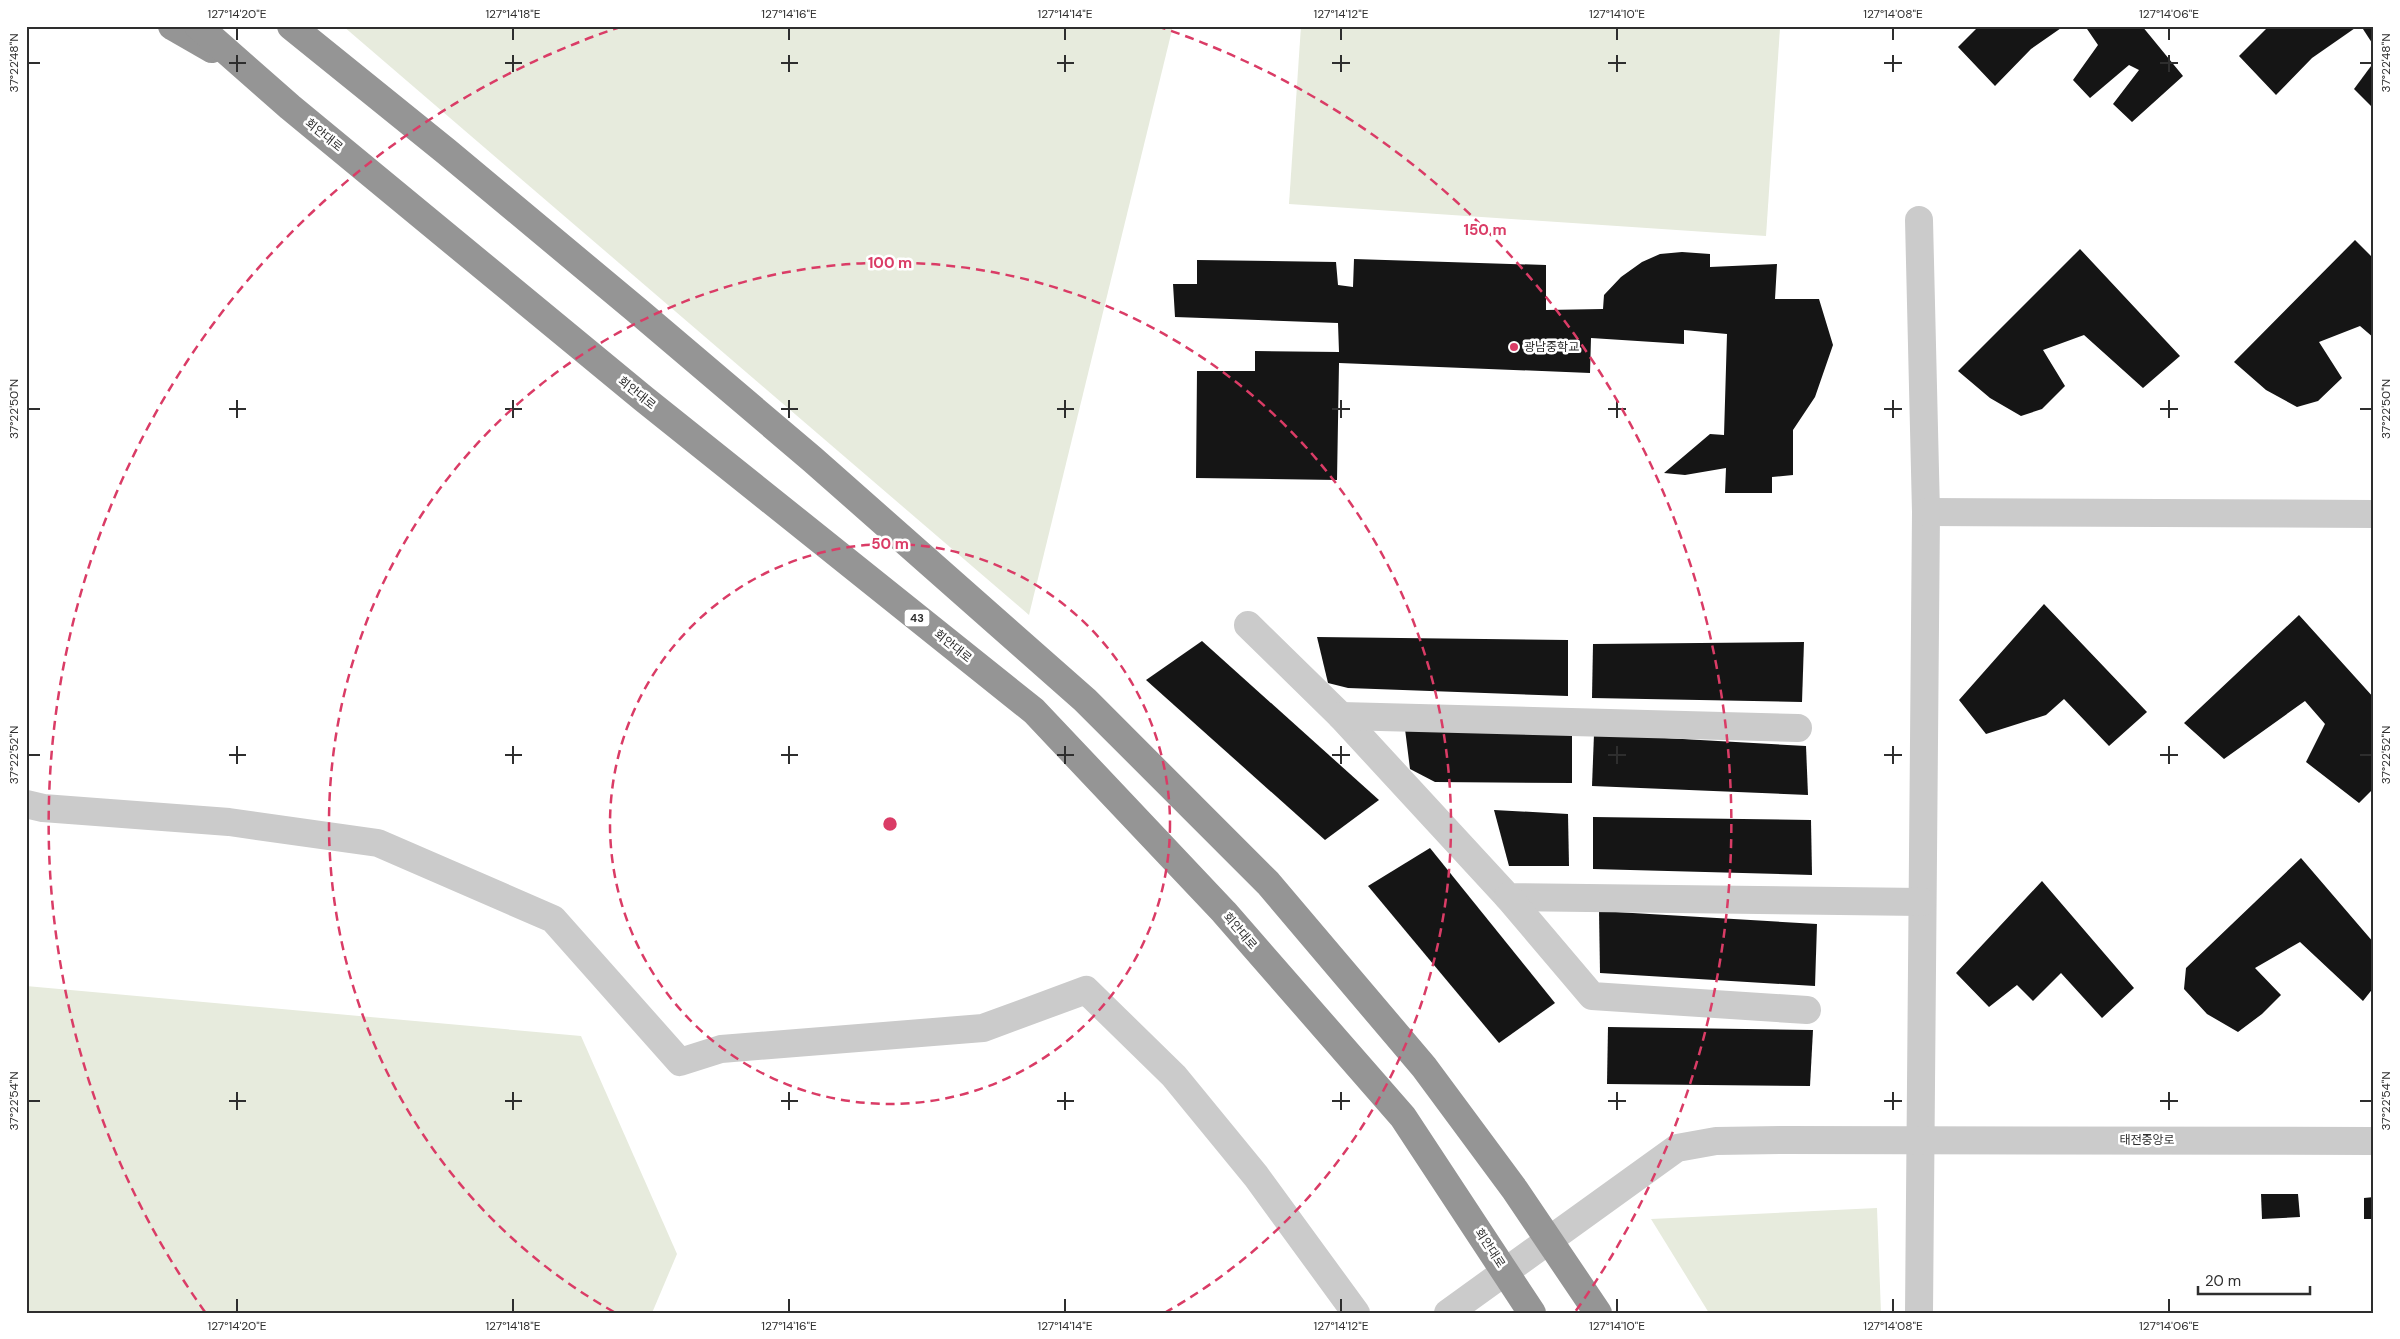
<svg xmlns="http://www.w3.org/2000/svg" width="2400" height="1339" viewBox="0 0 2400 1339" font-family="'DM Sans','Noto Sans KR',sans-serif">
	<style>
		.green { fill: #e7ebdd }
		.building { fill: #151515 }
		.lines { fill: none; stroke-linecap: round; stroke-linejoin: round }
		.minor { stroke: #cbcbcb; stroke-width: 28 }
		.highway { stroke: #959595; stroke-width: 28 }
		.ticks { fill: none; stroke: #2e2e2e; stroke-width: 2 }
		.ring { fill: none; stroke: #da3c66; stroke-width: 2.5; stroke-dasharray: 9 6 }
		.poi-dot { fill: #da3c66; stroke: #fff; stroke-width: 2 }
		.labels { text-anchor: middle; stroke-width: 5; stroke-linejoin: round; paint-order: stroke }
		.shield { fill: #fff; stroke: #6d6d6d; stroke-width: 1 }
		.shield-label { font-size: 11px; font-weight: bold; fill: #2e2e2e }
		.street-label { font-size: 12px; fill: #2e2e2e; stroke: #fff }
		.poi-label { font-size: 12px; fill: #2e2e2e; stroke: #fff; text-anchor: start }
		.centre { fill: #da3c66; stroke: #fff; stroke-width: 2.5 }
		.ring-label { font-size: 15px; text-anchor: middle; font-weight: bold; fill: #da3c66; stroke: #fff; stroke-width: 5; stroke-linejoin: round; paint-order: stroke }
		.neatline { fill: none; stroke: #2e2e2e; stroke-width: 2 }
		.ticks-label { font-size: 12px; text-anchor: middle; fill: #2e2e2e }
	</style>
	<rect width="100%" height="100%" fill="#fff"/>
	<g class="green">
		<path d="M 343,26 L 1173,26 L 1029,615 Z"/>
		<path d="M 1301,26 L 1745,26 L 1780,28 L 1766,236 L 1289,204 Z"/>
		<path d="M 26,986 L 581,1036 L 677,1254 L 652,1313 L 26,1313 Z"/>
		<path d="M 1877,1208 L 1881,1313 L 1709,1313 L 1651,1219 Z"/>
	</g>
	<g class="building">
		<path d="M 1979,26 L 2064,26 L 2031,49 L 1995,86 L 1958,47 Z"/>
		<path d="M 2085,26 L 2142,26 L 2183,76 L 2132,122 L 2113,104 L 2139,70 L 2129,65 L 2090,98 L 2073,80 L 2098,45 Z"/>
		<path d="M 2269,26 L 2358,26 L 2312,58 L 2276,95 L 2239,56 Z"/>
		<path d="M 2361,26 L 2374,26 L 2374,46 Z"/>
		<path d="M 2374,62 L 2374,104 L 2371,106 L 2354,89 Z"/>
		<path d="M 2355,240 L 2374,259 L 2374,338 L 2360,326 L 2319,342 L 2342,378 L 2318,401 L 2297,407 L 2266,390 L 2234,362 Z"/>
		<path d="M 2080,249 L 2180,356 L 2143,388 L 2084,335 L 2043,350 L 2065,386 L 2042,409 L 2021,416 L 1990,398 L 1958,371 Z"/>
		<path d="M 1682,252 L 1710,254 L 1710,267 L 1777,264 L 1775,299 L 1819,299 L 1833,345 L 1815,397 L 1793,430 L 1793,475 L 1772,477 L 1772,493 L 1725,493 L 1726,468 L 1685,475 L 1664,473 L 1710,434 L 1724,435 L 1727,334 L 1684,330 L 1684,344 L 1591,338 L 1590,373 L 1339,363 L 1337,480 L 1196,478 L 1197,371 L 1255,371 L 1255,351 L 1339,352 L 1338,323 L 1175,317 L 1173,284 L 1197,284 L 1197,260 L 1336,262 L 1338,285 L 1353,287 L 1354,259 L 1546,265 L 1546,310 L 1603,309 L 1604,295 L 1621,277 L 1642,262 L 1660,254 Z"/>
		<path d="M 2044,604 L 2147,712 L 2109,746 L 2064,699 L 2046,715 L 1986,734 L 1959,700 Z"/>
		<path d="M 2299,615 L 2374,698 L 2374,788 L 2359,803 L 2306,762 L 2325,724 L 2305,701 L 2224,759 L 2184,723 Z"/>
		<path d="M 1317,637 L 1568,640 L 1568,696 L 1348,688 L 1328,683 Z"/>
		<path d="M 1202,641 L 1379,800 L 1325,840 L 1146,680 Z"/>
		<path d="M 1804,642 L 1802,702 L 1592,698 L 1593,644 Z"/>
		<path d="M 1405,729 L 1572,731 L 1572,783 L 1435,782 L 1410,769 Z"/>
		<path d="M 1594,734 L 1806,746 L 1808,795 L 1592,786 Z"/>
		<path d="M 1494,810 L 1568,814 L 1569,866 L 1509,866 Z"/>
		<path d="M 1593,817 L 1811,820 L 1812,875 L 1593,869 Z"/>
		<path d="M 1430,848 L 1555,1003 L 1499,1043 L 1368,886 Z"/>
		<path d="M 2301,858 L 2374,943 L 2374,987 L 2363,1001 L 2300,942 L 2255,968 L 2281,995 L 2262,1014 L 2238,1032 L 2207,1014 L 2184,989 L 2186,968 Z"/>
		<path d="M 2042,881 L 2134,988 L 2102,1018 L 2061,973 L 2033,1001 L 2017,985 L 1989,1007 L 1956,973 Z"/>
		<path d="M 1599,911 L 1817,924 L 1815,986 L 1600,973 Z"/>
		<path d="M 1608,1027 L 1813,1030 L 1810,1086 L 1607,1084 Z"/>
		<path d="M 2261,1194 L 2298,1194 L 2300,1217 L 2262,1219 Z"/>
		<path d="M 2374,1197 L 2374,1219 L 2364,1219 L 2364,1198 Z"/>
	</g>
	<g class="lines">
		<g class="minor">
			<path d="M 1919,220 L 1926,512 L 1919,1313"/>
			<path d="M 1926,512 L 2374,514"/>
			<path d="M 1248,625 L 1341,716 L 1508,897 L 1922,902"/>
			<path d="M 1341,716 L 1798,728"/>
			<path d="M 26,804 L 43,808 L 229,822 L 378,843 L 553,919 L 680,1062 L 721,1049 L 983,1028 L 1086,990 L 1174,1076 L 1256,1176 L 1356,1313"/>
			<path d="M 1508,897 L 1592,996 L 1807,1010"/>
			<path d="M 1448,1313 L 1677,1148 L 1716,1141 L 1783,1140 L 2374,1141"/>
		</g>
		<g class="highway">
			<path d="M 172,26 L 212,49"/>
			<path d="M 198,26 L 290,107 L 644,399 L 1034,711 L 1224,912 L 1403,1117 L 1532,1313"/>
			<path d="M 291,26 L 447,152 L 639,312 L 812,459 L 1085,700 L 1268,883 L 1424,1067 L 1515,1190 L 1598,1313"/>
		</g>
	</g>
	<path class="ticks" d="M 237,28 L 237,40M 513,28 L 513,40M 789,28 L 789,40M 1065,28 L 1065,40M 1341,28 L 1341,40M 1617,28 L 1617,40M 1893,28 L 1893,40M 2169,28 L 2169,40M 237,55 L 237,72M 513,55 L 513,72M 789,55 L 789,72M 1065,55 L 1065,72M 1341,55 L 1341,72M 1617,55 L 1617,72M 1893,55 L 1893,72M 2169,55 L 2169,72M 28,63 L 40,63M 229,63 L 246,63M 505,63 L 522,63M 781,63 L 798,63M 1057,63 L 1074,63M 1332,63 L 1350,63M 1608,63 L 1626,63M 1884,63 L 1902,63M 2160,63 L 2178,63M 2360,63 L 2372,63M 237,400 L 237,418M 513,400 L 513,418M 789,400 L 789,418M 1065,400 L 1065,418M 1341,400 L 1341,418M 1617,400 L 1617,418M 1893,400 L 1893,418M 2169,400 L 2169,418M 28,409 L 40,409M 229,409 L 246,409M 505,409 L 522,409M 781,409 L 798,409M 1057,409 L 1074,409M 1332,409 L 1350,409M 1608,409 L 1626,409M 1884,409 L 1902,409M 2160,409 L 2178,409M 2360,409 L 2372,409M 237,746 L 237,764M 513,746 L 513,764M 789,746 L 789,764M 1065,746 L 1065,764M 1341,746 L 1341,764M 1617,746 L 1617,764M 1893,746 L 1893,764M 2169,746 L 2169,764M 28,755 L 40,755M 229,755 L 246,755M 505,755 L 522,755M 781,755 L 798,755M 1057,755 L 1074,755M 1332,755 L 1350,755M 1608,755 L 1626,755M 1884,755 L 1902,755M 2160,755 L 2178,755M 2360,755 L 2372,755M 237,1092 L 237,1110M 513,1092 L 513,1110M 789,1092 L 789,1110M 1065,1092 L 1065,1110M 1341,1092 L 1341,1110M 1617,1092 L 1617,1110M 1893,1092 L 1893,1110M 2169,1092 L 2169,1110M 28,1101 L 40,1101M 229,1101 L 246,1101M 505,1101 L 522,1101M 781,1101 L 798,1101M 1057,1101 L 1074,1101M 1332,1101 L 1350,1101M 1608,1101 L 1626,1101M 1884,1101 L 1902,1101M 2160,1101 L 2178,1101M 2360,1101 L 2372,1101M 237,1299 L 237,1312M 513,1299 L 513,1312M 789,1299 L 789,1312M 1065,1299 L 1065,1312M 1341,1299 L 1341,1312M 1617,1299 L 1617,1312M 1893,1299 L 1893,1312M 2169,1299 L 2169,1312"/>
	<g class="ring">
		<circle cx="890" cy="824" r="280"/>
		<path d="M614 1312A561 561 0 1 1 1166 1312"/>
		<path d="M205 1312A841 841 0 0 1 623 26M1157 26A841 841 0 0 1 1575 1312"/>
	</g>
	<circle class="poi-dot" cx="1514" cy="347" r="5"/>
	<g class="labels">
		<rect class="shield" x="904.5" y="609.5" width="25" height="17" rx="4"/>
		<g class="shield-label">
			<text x="917" y="622">43</text>
		</g>
		<g class="street-label">
			<text transform="translate(324 135) rotate(39)" y="4">회안대로</text>
			<text transform="translate(637 393) rotate(39)" y="4">회안대로</text>
			<text transform="translate(953 646) rotate(39)" y="4">회안대로</text>
			<text transform="translate(1240 931) rotate(49)" y="4">회안대로</text>
			<text x="2147" y="1144">태전중앙로</text>
			<text transform="translate(1490 1248) rotate(57)" y="4">회안대로</text>
		</g>
		<g class="poi-label">
			<text x="1524" y="351">광남중학교</text>
		</g>
	</g>
	<circle cx="890" cy="824" r="8" class="centre"/>
	<g class="ring-label">
		<text x="1485" y="235">150 m</text>
		<text x="890" y="268">100 m</text>
		<text x="890" y="549">50 m</text>
	</g>
	<rect width="2400" height="1339" fill="none" stroke="#ffffff" stroke-width="55"/>
	<path d="M2198 1286v8h112v-8" fill="none" stroke="#2e2e2e" stroke-width="2.5"/>
	<text x="2205" y="1286" font-size="15" fill="#2e2e2e" stroke="#ffffff" stroke-width="4" paint-order="stroke">20 m</text>
	<rect x="28" y="28" width="2344" height="1284" class="neatline"/>
	<g class="ticks-label">
		<text x="237" y="18">127°14'20"E</text>
		<text x="513" y="18">127°14'18"E</text>
		<text x="789" y="18">127°14'16"E</text>
		<text x="1065" y="18">127°14'14"E</text>
		<text x="1341" y="18">127°14'12"E</text>
		<text x="1617" y="18">127°14'10"E</text>
		<text x="1893" y="18">127°14'08"E</text>
		<text x="2169" y="18">127°14'06"E</text>
		<text transform="translate(2386 63) rotate(-90)" y="4">37°22'48"N</text>
		<text transform="translate(14 63) rotate(-90)" y="4">37°22'48"N</text>
		<text transform="translate(2386 409) rotate(-90)" y="4">37°22'50"N</text>
		<text transform="translate(14 409) rotate(-90)" y="4">37°22'50"N</text>
		<text transform="translate(2386 755) rotate(-90)" y="4">37°22'52"N</text>
		<text transform="translate(14 755) rotate(-90)" y="4">37°22'52"N</text>
		<text transform="translate(2386 1101) rotate(-90)" y="4">37°22'54"N</text>
		<text transform="translate(14 1101) rotate(-90)" y="4">37°22'54"N</text>
		<text x="237" y="1330">127°14'20"E</text>
		<text x="513" y="1330">127°14'18"E</text>
		<text x="789" y="1330">127°14'16"E</text>
		<text x="1065" y="1330">127°14'14"E</text>
		<text x="1341" y="1330">127°14'12"E</text>
		<text x="1617" y="1330">127°14'10"E</text>
		<text x="1893" y="1330">127°14'08"E</text>
		<text x="2169" y="1330">127°14'06"E</text>
	</g>
</svg>
